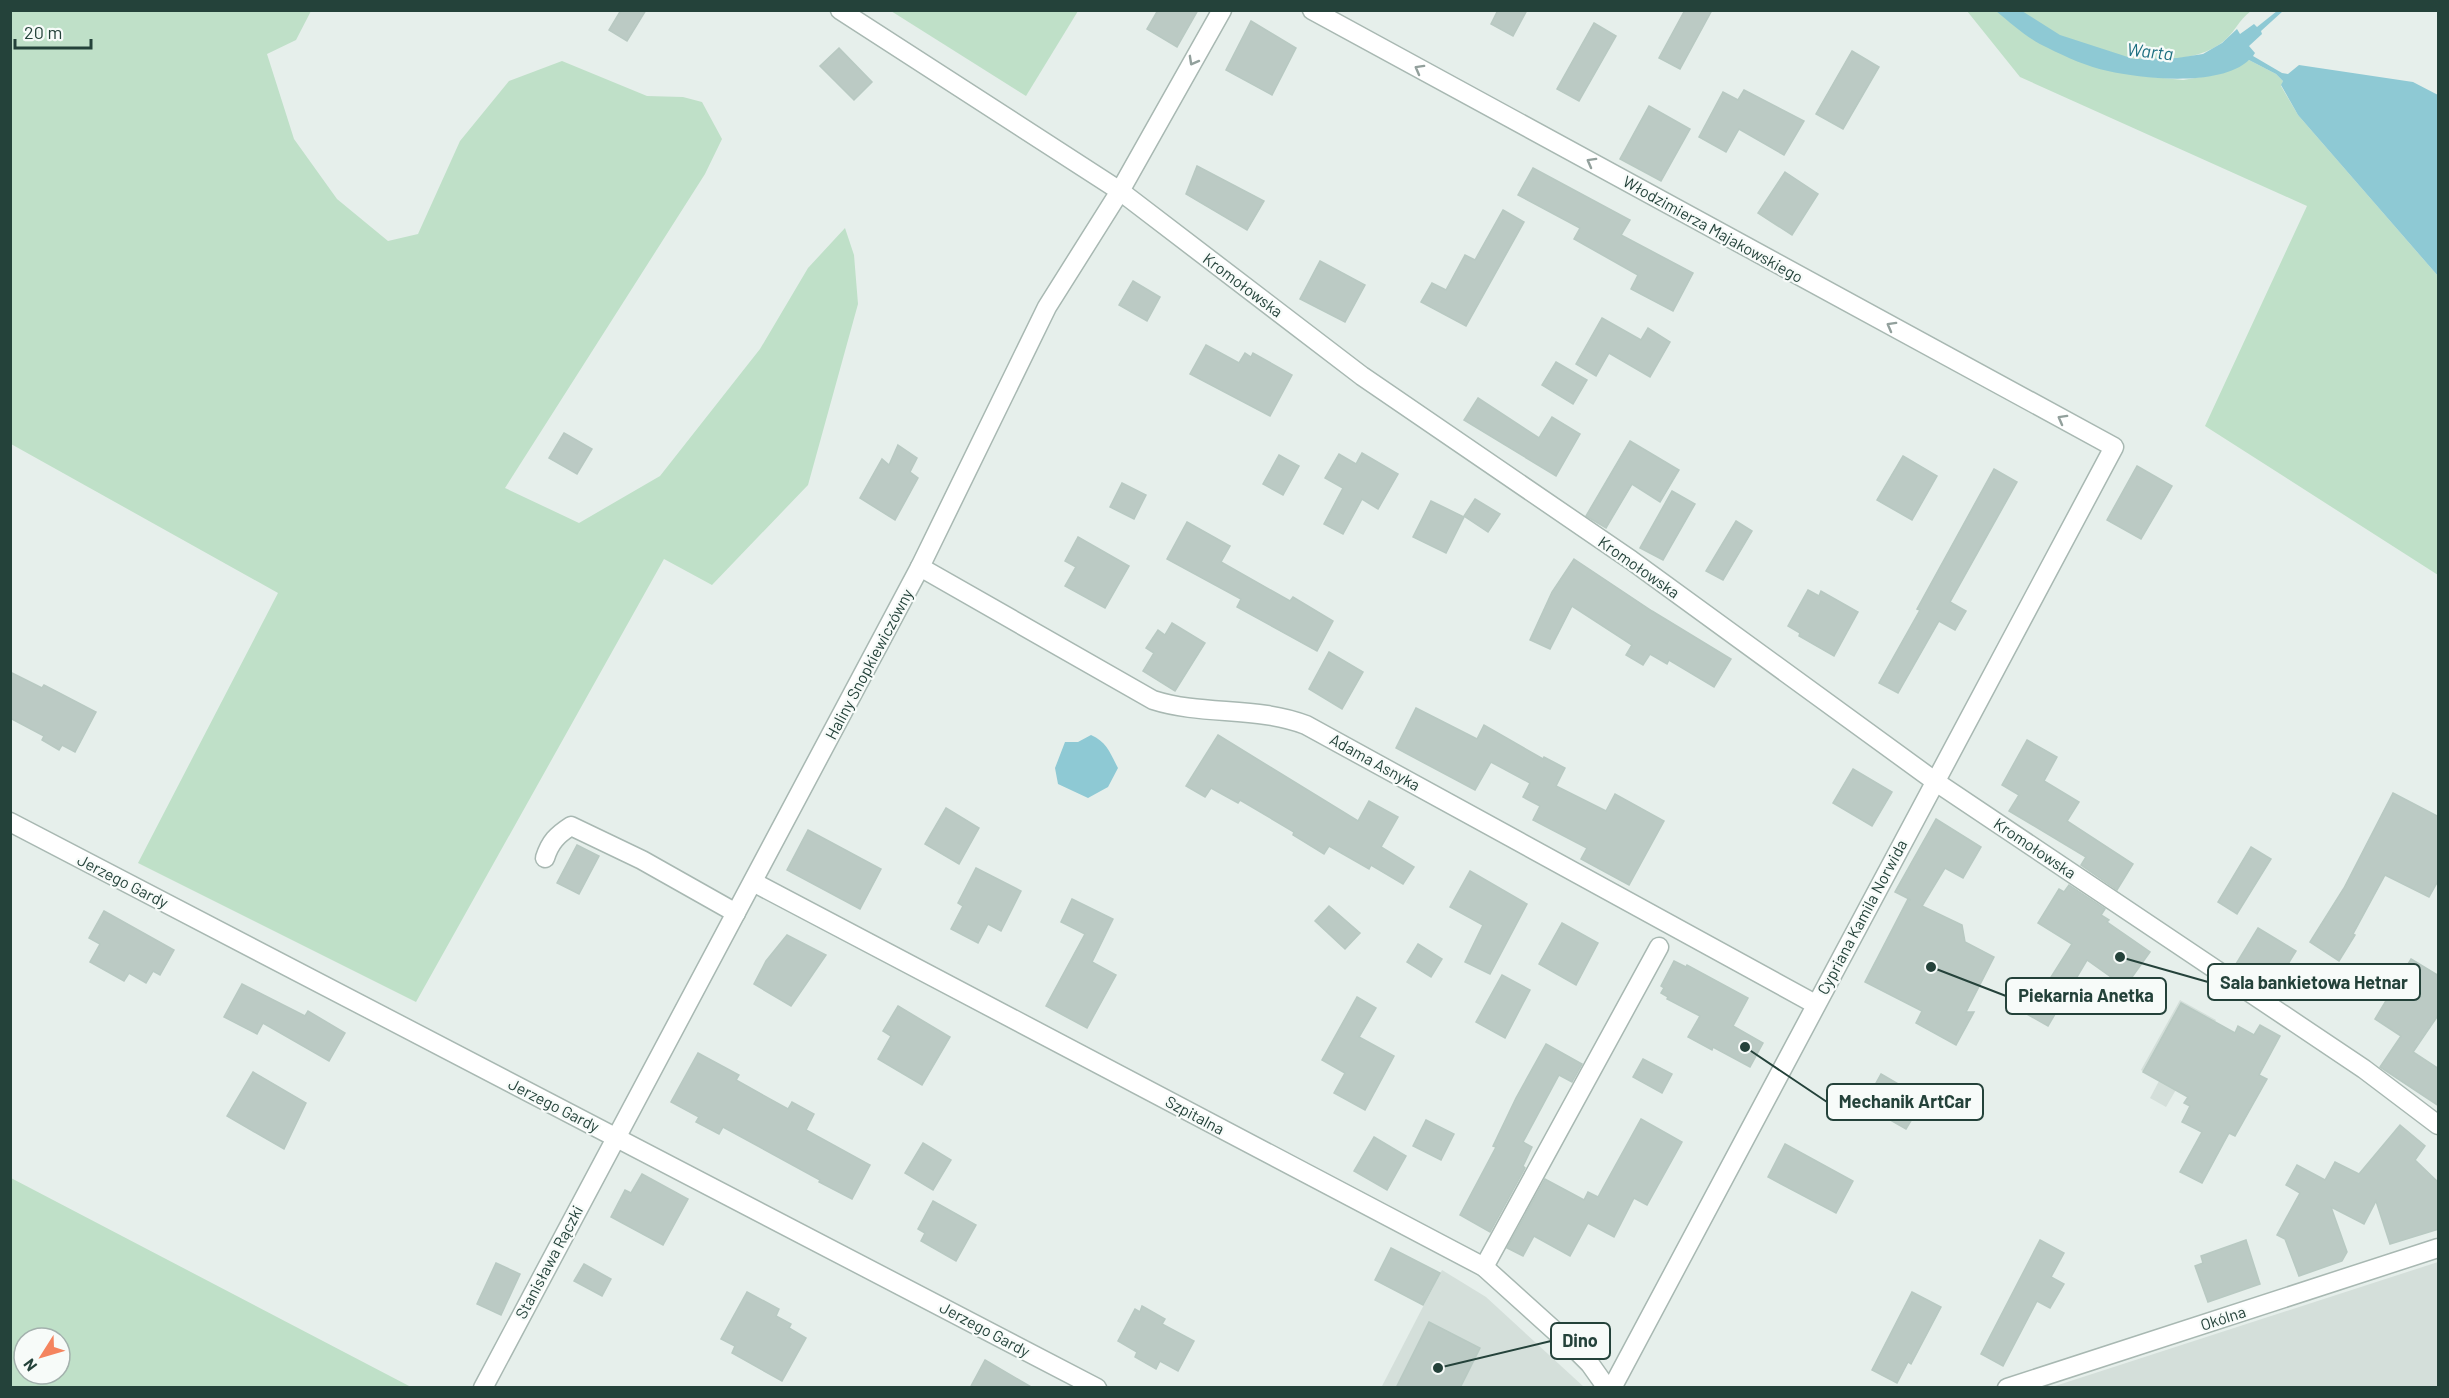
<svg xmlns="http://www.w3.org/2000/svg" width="2449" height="1398" viewBox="0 0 2449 1398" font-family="Barlow,sans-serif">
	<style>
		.built { fill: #d4dfda }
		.green { fill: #bfe0c8; fill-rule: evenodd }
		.water { fill: #8ec9d4 }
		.building { fill: #bbcac4; stroke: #b8c9c2; stroke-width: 1.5 }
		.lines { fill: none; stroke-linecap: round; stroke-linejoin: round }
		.minor-casing { stroke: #a8b8b2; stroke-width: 21 }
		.minor { stroke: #fff; stroke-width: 18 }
		.oneway { stroke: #92a09c }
		.labels { text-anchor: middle; stroke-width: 4.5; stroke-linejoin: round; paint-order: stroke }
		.street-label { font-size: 16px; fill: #24423a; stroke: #f7fbf9 }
		.water-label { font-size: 18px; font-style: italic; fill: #1c6f80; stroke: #f7fbf9 }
		.leader { fill: none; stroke: #24423a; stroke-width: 2 }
		.callout-dot { fill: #24423a; stroke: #f7fbf9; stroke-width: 2 }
		.callout { fill: #f7fbf9; stroke: #24423a; stroke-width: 2 }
		.callout-label { font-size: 18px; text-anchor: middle; font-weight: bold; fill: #24423a }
	</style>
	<rect width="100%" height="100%" fill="#e6efeb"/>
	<g class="built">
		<path d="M 2180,1000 L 2216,1020 L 2166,1107 L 2150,1098 L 2159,1081 L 2141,1070 Z"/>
		<path d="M 2438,1262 L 2438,1387 L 2052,1387 Z"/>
		<path d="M 1442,1270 L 1486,1297 L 1584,1387 L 1381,1388 Z"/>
	</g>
	<g class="green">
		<path d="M 10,11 L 311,11 L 296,40 L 267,54 L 294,139 L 337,199 L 388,241 L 418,234 L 460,141 L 509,81 L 562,61 L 647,96 L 683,97 L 702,102 L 722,139 L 705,174 L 505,488 L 579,523 L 660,476 L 760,349 L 808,268 L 845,228 L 854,255 L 858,304 L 808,485 L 712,585 L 664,559 L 416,1002 L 138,863 L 278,593 L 11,444 Z"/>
		<path d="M 891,11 L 1078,11 L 1026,96 Z"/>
		<path d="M 1967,11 L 2251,11 C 2238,20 2234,35 2220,44 C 2197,60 2162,61 2135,59 C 2123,58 2110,53 2099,49 L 2143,76 L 2183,80 L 2213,75 L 2249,60 L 2276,74 L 2283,81 L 2281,86 L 2298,115 L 2438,276 L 2438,575 L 2205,426 L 2307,206 L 2020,77 Z"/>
		<path d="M 10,1178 L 11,1178 L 411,1387 L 11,1387 ZM 24,1338 L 60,1338 L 60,1374 L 24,1374 Z"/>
	</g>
	<g class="water">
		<path d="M 1996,11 L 2022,11 L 2060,35 L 2134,59 L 2177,58 L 2203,54 L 2222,43 L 2237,29 L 2240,34 L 2254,24 L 2257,27 L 2277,11 L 2283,11 L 2261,31 L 2262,34 L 2249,46 L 2255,53 L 2253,56 L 2282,73 L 2288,74 L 2299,65 L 2413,82 L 2438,95 L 2438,276 L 2298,115 L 2281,85 L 2283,81 L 2276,74 L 2249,60 C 2221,87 2143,79 2108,71 C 2088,67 2066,57 2048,48 C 2029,40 2012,24 1996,11 Z"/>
		<path d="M 1091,735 C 1107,742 1110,753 1118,768 L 1108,787 L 1088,798 L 1058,784 L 1055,768 L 1065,742 L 1078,742 Z"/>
	</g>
	<g class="building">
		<path d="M 621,10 L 646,10 L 627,41 L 609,30 Z"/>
		<path d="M 1158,10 L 1198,10 L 1177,47 L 1147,29 Z"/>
		<path d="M 1498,10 L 1527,10 L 1513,36 L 1491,24 Z"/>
		<path d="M 1685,10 L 1712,10 L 1680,69 L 1659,58 Z"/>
		<path d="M 1251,21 L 1296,48 L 1272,95 L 1226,70 Z"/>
		<path d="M 1594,23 L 1616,36 L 1579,101 L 1557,89 Z"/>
		<path d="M 839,48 L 872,82 L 854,100 L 820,66 Z"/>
		<path d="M 1852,51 L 1879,67 L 1843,129 L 1816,114 Z"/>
		<path d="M 1744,90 L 1804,121 L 1784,155 L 1739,129 L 1726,152 L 1699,137 L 1723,92 L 1738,100 Z"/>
		<path d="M 1649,106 L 1690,129 L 1661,181 L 1620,159 Z"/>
		<path d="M 1197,166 L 1264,201 L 1247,230 L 1186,194 Z"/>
		<path d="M 1533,168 L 1630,220 L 1621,235 L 1693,273 L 1673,311 L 1631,289 L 1638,275 L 1574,239 L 1580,228 L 1518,195 Z"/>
		<path d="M 1785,172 L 1818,194 L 1792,235 L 1758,213 Z"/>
		<path d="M 1503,210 L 1524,222 L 1466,326 L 1421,302 L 1432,283 L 1446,290 L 1465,255 L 1475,260 Z"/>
		<path d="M 1320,261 L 1365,285 L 1345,322 L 1300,299 Z"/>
		<path d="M 1133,281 L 1160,297 L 1147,321 L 1119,305 Z"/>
		<path d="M 1602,318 L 1641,340 L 1648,328 L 1670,342 L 1650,377 L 1609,353 L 1596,376 L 1576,364 Z"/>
		<path d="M 1206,345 L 1239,363 L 1245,353 L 1251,357 L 1253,353 L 1292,375 L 1270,416 L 1190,374 Z"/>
		<path d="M 1556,362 L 1587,380 L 1573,404 L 1542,385 Z"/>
		<path d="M 1478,398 L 1539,438 L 1552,417 L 1580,434 L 1556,476 L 1464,420 Z"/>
		<path d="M 564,433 L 592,449 L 577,474 L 549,458 Z"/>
		<path d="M 1630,441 L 1679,470 L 1660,502 L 1632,484 L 1606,528 L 1586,516 Z"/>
		<path d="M 898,445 L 917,458 L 910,472 L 918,478 L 895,520 L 860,498 L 882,459 L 889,465 Z"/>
		<path d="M 1362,453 L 1398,474 L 1378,509 L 1362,499 L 1343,534 L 1324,524 L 1343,488 L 1325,478 L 1339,454 L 1356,464 Z"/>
		<path d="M 1279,455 L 1299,466 L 1283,495 L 1263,484 Z"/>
		<path d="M 1903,456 L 1937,476 L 1912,520 L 1877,500 Z"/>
		<path d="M 2137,466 L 2172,486 L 2141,539 L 2107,520 Z"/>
		<path d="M 1994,469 L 2017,482 L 1950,602 L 1966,611 L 1955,630 L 1939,621 L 1898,693 L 1879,683 L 1920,610 L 1917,609 Z"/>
		<path d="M 1122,483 L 1146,495 L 1134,519 L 1110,507 Z"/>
		<path d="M 1672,491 L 1695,504 L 1663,560 L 1640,548 Z"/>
		<path d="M 1475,499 L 1500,514 L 1488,532 L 1464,516 Z"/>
		<path d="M 1431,501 L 1464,517 L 1446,553 L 1413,537 Z"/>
		<path d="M 1736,521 L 1752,531 L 1723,580 L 1706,571 Z"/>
		<path d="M 1187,522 L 1230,546 L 1221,562 L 1290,601 L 1293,597 L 1333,621 L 1317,651 L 1237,607 L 1241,599 L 1167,559 Z"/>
		<path d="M 1078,537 L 1129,566 L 1105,608 L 1065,586 L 1076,567 L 1065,561 Z"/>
		<path d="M 1574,559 L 1652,611 L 1731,659 L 1714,687 L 1669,660 L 1667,664 L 1650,654 L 1643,665 L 1626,655 L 1632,645 L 1572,606 L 1550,649 L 1530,640 L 1552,592 Z"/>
		<path d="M 1808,590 L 1819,596 L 1821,591 L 1858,612 L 1834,656 L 1799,636 L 1800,633 L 1788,626 Z"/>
		<path d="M 1172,623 L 1205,643 L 1175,691 L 1143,671 L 1154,653 L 1146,648 L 1158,630 L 1165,635 Z"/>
		<path d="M 1329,652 L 1363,672 L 1342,709 L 1309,689 Z"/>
		<path d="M 10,672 L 42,688 L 44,685 L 96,712 L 75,752 L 62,745 L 59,750 L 42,740 L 44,736 L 10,718 Z"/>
		<path d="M 1416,708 L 1477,739 L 1484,725 L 1543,759 L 1544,757 L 1565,768 L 1556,786 L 1606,811 L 1615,794 L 1664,821 L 1629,885 L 1581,859 L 1587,848 L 1533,820 L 1540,806 L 1523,797 L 1530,783 L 1491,762 L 1475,790 L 1396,748 Z"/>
		<path d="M 1218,735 L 1358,821 L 1369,801 L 1398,817 L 1381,847 L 1414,867 L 1403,884 L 1371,865 L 1369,869 L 1329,846 L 1324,854 L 1293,835 L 1294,832 L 1240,800 L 1238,803 L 1211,788 L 1205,797 L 1186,786 Z"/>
		<path d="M 2027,740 L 2057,757 L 2044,781 L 2079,802 L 2067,821 L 2133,864 L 2117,890 L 2081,865 L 2086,857 L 2009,811 L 2019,795 L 2002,785 Z"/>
		<path d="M 1853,769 L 1892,792 L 1872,826 L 1833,803 Z"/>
		<path d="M 2393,793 L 2439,817 L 2439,879 L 2429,897 L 2385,875 L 2353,934 L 2355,935 L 2339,961 L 2310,942 L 2344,888 Z"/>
		<path d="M 946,808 L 979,828 L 959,864 L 925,844 Z"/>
		<path d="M 1936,819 L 1981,847 L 1963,878 L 1945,868 L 1922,906 L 1962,925 L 1965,942 L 1994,957 L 1966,1012 L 1974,1012 L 1956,1045 L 1916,1023 L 1922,1011 L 1865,982 L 1908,899 L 1911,900 L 1895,892 Z"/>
		<path d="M 808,830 L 881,869 L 860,909 L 787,870 Z"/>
		<path d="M 577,845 L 599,856 L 579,894 L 557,883 Z"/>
		<path d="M 2251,847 L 2271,859 L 2237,914 L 2218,902 Z"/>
		<path d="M 976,868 L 1021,891 L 1001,931 L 988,924 L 978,943 L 951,929 L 963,906 L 958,903 Z"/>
		<path d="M 1470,871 L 1527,904 L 1490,974 L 1465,962 L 1483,925 L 1450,907 Z"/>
		<path d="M 2069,885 L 2105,909 L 2101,915 L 2109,920 L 2107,922 L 2150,952 L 2125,987 L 2087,960 L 2048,1026 L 2016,1008 L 2028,986 L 2041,993 L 2072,944 L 2038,923 L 2059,889 L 2064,892 Z"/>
		<path d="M 1072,899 L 1113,919 L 1092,962 L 1116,975 L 1087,1028 L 1046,1006 L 1085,934 L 1061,922 Z"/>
		<path d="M 1329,906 L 1360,933 L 1345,949 L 1315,921 Z"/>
		<path d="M 104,911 L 174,950 L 160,975 L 153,971 L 146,983 L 129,973 L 124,981 L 90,962 L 100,944 L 89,938 Z"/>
		<path d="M 1562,923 L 1598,943 L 1576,985 L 1539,964 Z"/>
		<path d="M 2258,928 L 2296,951 L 2274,987 L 2236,964 Z"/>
		<path d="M 787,935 L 826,955 L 791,1006 L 754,984 L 766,961 Z"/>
		<path d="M 1418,944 L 1442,959 L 1431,977 L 1407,962 Z"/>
		<path d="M 2411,959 L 2439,976 L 2439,1014 L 2413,1052 L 2439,1069 L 2439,1106 L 2380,1067 L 2401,1036 L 2375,1019 Z"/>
		<path d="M 1674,961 L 1686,967 L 1687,965 L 1748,998 L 1733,1026 L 1763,1043 L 1750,1067 L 1713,1047 L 1712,1050 L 1688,1037 L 1700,1016 L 1667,999 L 1668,997 L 1661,993 L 1664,988 L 1661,986 Z"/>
		<path d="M 1502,975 L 1530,990 L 1505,1038 L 1476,1022 Z"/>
		<path d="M 242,984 L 305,1016 L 308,1011 L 345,1033 L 329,1061 L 263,1023 L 257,1034 L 224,1017 Z"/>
		<path d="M 1357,997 L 1376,1008 L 1359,1037 L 1394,1056 L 1365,1110 L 1334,1093 L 1345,1073 L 1322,1060 Z"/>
		<path d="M 2181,1003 L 2235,1033 L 2238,1026 L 2254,1035 L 2260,1025 L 2280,1036 L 2259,1075 L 2267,1079 L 2235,1136 L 2229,1133 L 2202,1183 L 2180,1172 L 2202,1132 L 2182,1122 L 2190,1106 L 2184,1103 L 2188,1097 L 2143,1072 Z"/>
		<path d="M 898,1006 L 950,1037 L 922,1085 L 878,1059 L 891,1036 L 883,1031 Z"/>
		<path d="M 1546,1044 L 1582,1064 L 1572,1082 L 1559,1075 L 1523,1142 L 1532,1147 L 1523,1166 L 1525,1168 L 1490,1232 L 1460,1215 L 1496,1147 L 1493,1146 L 1516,1098 Z"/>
		<path d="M 698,1053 L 739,1075 L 736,1080 L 788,1109 L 792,1102 L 814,1114 L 806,1130 L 870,1165 L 852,1199 L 819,1182 L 820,1180 L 723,1127 L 719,1134 L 696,1122 L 699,1117 L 671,1102 Z"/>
		<path d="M 1643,1059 L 1672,1074 L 1662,1093 L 1633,1077 Z"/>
		<path d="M 253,1072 L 306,1103 L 284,1149 L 227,1116 Z"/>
		<path d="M 1881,1074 L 1924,1099 L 1906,1129 L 1864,1105 Z"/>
		<path d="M 1641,1119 L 1682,1142 L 1647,1205 L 1634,1198 L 1614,1237 L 1588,1223 L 1570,1256 L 1534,1236 L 1523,1256 L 1507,1248 L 1545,1179 L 1584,1200 L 1588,1192 L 1598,1197 Z"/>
		<path d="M 1426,1120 L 1454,1134 L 1441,1160 L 1413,1146 Z"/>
		<path d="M 2400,1125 L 2425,1146 L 2415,1160 L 2439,1183 L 2439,1229 L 2390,1244 L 2376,1201 L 2364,1224 L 2331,1207 L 2347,1252 L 2342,1261 L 2299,1276 L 2285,1239 L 2277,1235 L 2300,1193 L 2286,1185 L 2297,1165 L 2325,1180 L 2335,1162 L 2359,1174 Z"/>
		<path d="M 1374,1137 L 1406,1156 L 1387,1190 L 1354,1171 Z"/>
		<path d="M 923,1143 L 951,1160 L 933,1190 L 905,1173 Z"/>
		<path d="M 1785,1144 L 1853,1181 L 1836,1213 L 1768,1177 Z"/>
		<path d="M 642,1174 L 688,1199 L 663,1245 L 611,1217 L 625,1190 L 631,1193 Z"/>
		<path d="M 933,1201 L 976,1225 L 956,1261 L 921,1241 L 925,1233 L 918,1229 Z"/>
		<path d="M 2040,1240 L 2064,1253 L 2051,1277 L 2064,1284 L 2050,1308 L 2037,1301 L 2003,1366 L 1981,1354 Z"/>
		<path d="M 2246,1240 L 2260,1284 L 2208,1302 L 2195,1266 L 2203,1263 L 2201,1256 Z"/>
		<path d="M 1391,1248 L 1440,1273 L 1423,1305 L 1375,1280 Z"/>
		<path d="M 496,1263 L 520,1274 L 501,1315 L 477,1304 Z"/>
		<path d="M 584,1264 L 611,1279 L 602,1296 L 574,1281 Z"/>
		<path d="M 747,1292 L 779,1309 L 776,1316 L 791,1324 L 789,1328 L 806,1338 L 782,1381 L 732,1353 L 735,1346 L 721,1339 Z"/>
		<path d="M 1912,1292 L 1941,1307 L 1911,1364 L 1908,1362 L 1897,1383 L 1872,1370 Z"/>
		<path d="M 1142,1306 L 1165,1319 L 1162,1324 L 1194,1341 L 1178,1371 L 1160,1361 L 1156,1369 L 1135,1357 L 1137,1352 L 1118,1341 L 1135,1309 L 1140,1312 Z"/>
		<path d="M 1429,1322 L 1480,1348 L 1460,1388 L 1396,1388 Z"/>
		<path d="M 985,1360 L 1033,1388 L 970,1388 Z"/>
	</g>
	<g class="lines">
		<g class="minor-casing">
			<g id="minor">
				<path d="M 840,10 L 1120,191 L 1362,376 L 1631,560 L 1936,782 L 2364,1069 L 2438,1125"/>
				<path d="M 1312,10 L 2114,447 L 1612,1388"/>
				<path d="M 920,567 L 1153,700 C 1203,716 1257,706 1306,725 L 1815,1004"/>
				<path d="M 10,822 L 1097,1388"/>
				<path d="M 545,858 C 550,842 557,835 571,826 L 642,860 L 736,913"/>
				<path d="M 753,882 L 1484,1267 L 1576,1350 L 1590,1364 L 1607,1388"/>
				<path d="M 1484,1267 L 1659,947"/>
				<path d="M 483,1388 L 920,567 L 1047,307 L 1120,191 L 1222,10"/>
				<path d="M 2007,1388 L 2438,1248"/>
			</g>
		</g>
		<use href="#minor" class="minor"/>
	</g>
	<defs><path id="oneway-chevron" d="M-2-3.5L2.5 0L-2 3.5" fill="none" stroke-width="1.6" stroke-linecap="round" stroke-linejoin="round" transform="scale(1.5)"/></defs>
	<g class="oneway">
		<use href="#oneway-chevron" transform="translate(1193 61) rotate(119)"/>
		<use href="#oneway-chevron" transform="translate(1419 69) rotate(-151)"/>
		<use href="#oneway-chevron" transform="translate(1591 162) rotate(-151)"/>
		<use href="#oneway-chevron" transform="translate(1891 326) rotate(-151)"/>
		<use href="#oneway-chevron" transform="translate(2062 419) rotate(-151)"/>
	</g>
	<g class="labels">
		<g class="street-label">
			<text transform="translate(1713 229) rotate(29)" y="6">Włodzimierza Majakowskiego</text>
			<text transform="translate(1243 285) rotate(37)" y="6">Kromołowska</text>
			<text transform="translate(1639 567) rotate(35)" y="6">Kromołowska</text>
			<text transform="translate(869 664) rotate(-62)" y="6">Haliny Snopkiewiczówny</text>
			<text transform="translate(1375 762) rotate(29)" y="6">Adama Asnyka</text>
			<text transform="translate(2035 848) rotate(34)" y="6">Kromołowska</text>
			<text transform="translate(123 881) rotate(27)" y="6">Jerzego Gardy</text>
			<text transform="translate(1862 917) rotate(-62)" y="6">Cypriana Kamila Norwida</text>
			<text transform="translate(554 1105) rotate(27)" y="6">Jerzego Gardy</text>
			<text transform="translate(1195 1115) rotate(28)" y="6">Szpitalna</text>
			<text transform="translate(549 1262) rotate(-62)" y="6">Stanisława Rączki</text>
			<text transform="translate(2223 1318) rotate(-18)" y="6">Okólna</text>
			<text transform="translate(985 1329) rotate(28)" y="6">Jerzego Gardy</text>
		</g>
		<g class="water-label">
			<text transform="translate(2150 52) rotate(6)" y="6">Warta</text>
		</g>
	</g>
	<path class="leader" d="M2120 957L2208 982M1931 967L2006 996M1745 1047L1827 1102M1438 1368L1551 1341"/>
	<g class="callout-dot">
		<circle cx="2120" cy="957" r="6"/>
		<circle cx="1931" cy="967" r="6"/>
		<circle cx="1745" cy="1047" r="6"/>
		<circle cx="1438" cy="1368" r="6"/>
	</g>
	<g class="callout">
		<rect x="2208" y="964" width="212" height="36" rx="6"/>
		<rect x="2006" y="978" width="160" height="36" rx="6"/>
		<rect x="1827" y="1084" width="156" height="36" rx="6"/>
		<rect x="1551" y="1323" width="59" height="36" rx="6"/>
	</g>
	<g class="callout-label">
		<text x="2314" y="989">Sala bankietowa Hetnar</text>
		<text x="2086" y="1002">Piekarnia Anetka</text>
		<text x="1905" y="1108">Mechanik ArtCar</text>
		<text x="1580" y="1347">Dino</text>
	</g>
	<rect width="2449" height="1398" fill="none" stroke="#24423a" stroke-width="24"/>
	<g transform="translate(42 1356) rotate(233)"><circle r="28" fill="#f7fbf9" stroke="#a3b1ad" stroke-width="1.5"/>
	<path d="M0-4.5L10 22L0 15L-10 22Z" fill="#f4845f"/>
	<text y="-9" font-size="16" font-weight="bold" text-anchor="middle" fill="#24423a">N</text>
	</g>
	<path d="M15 39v9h76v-9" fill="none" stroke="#24423a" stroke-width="3"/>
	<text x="24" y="39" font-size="18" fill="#24423a" stroke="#f7fbf9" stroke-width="4.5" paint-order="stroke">20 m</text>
</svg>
